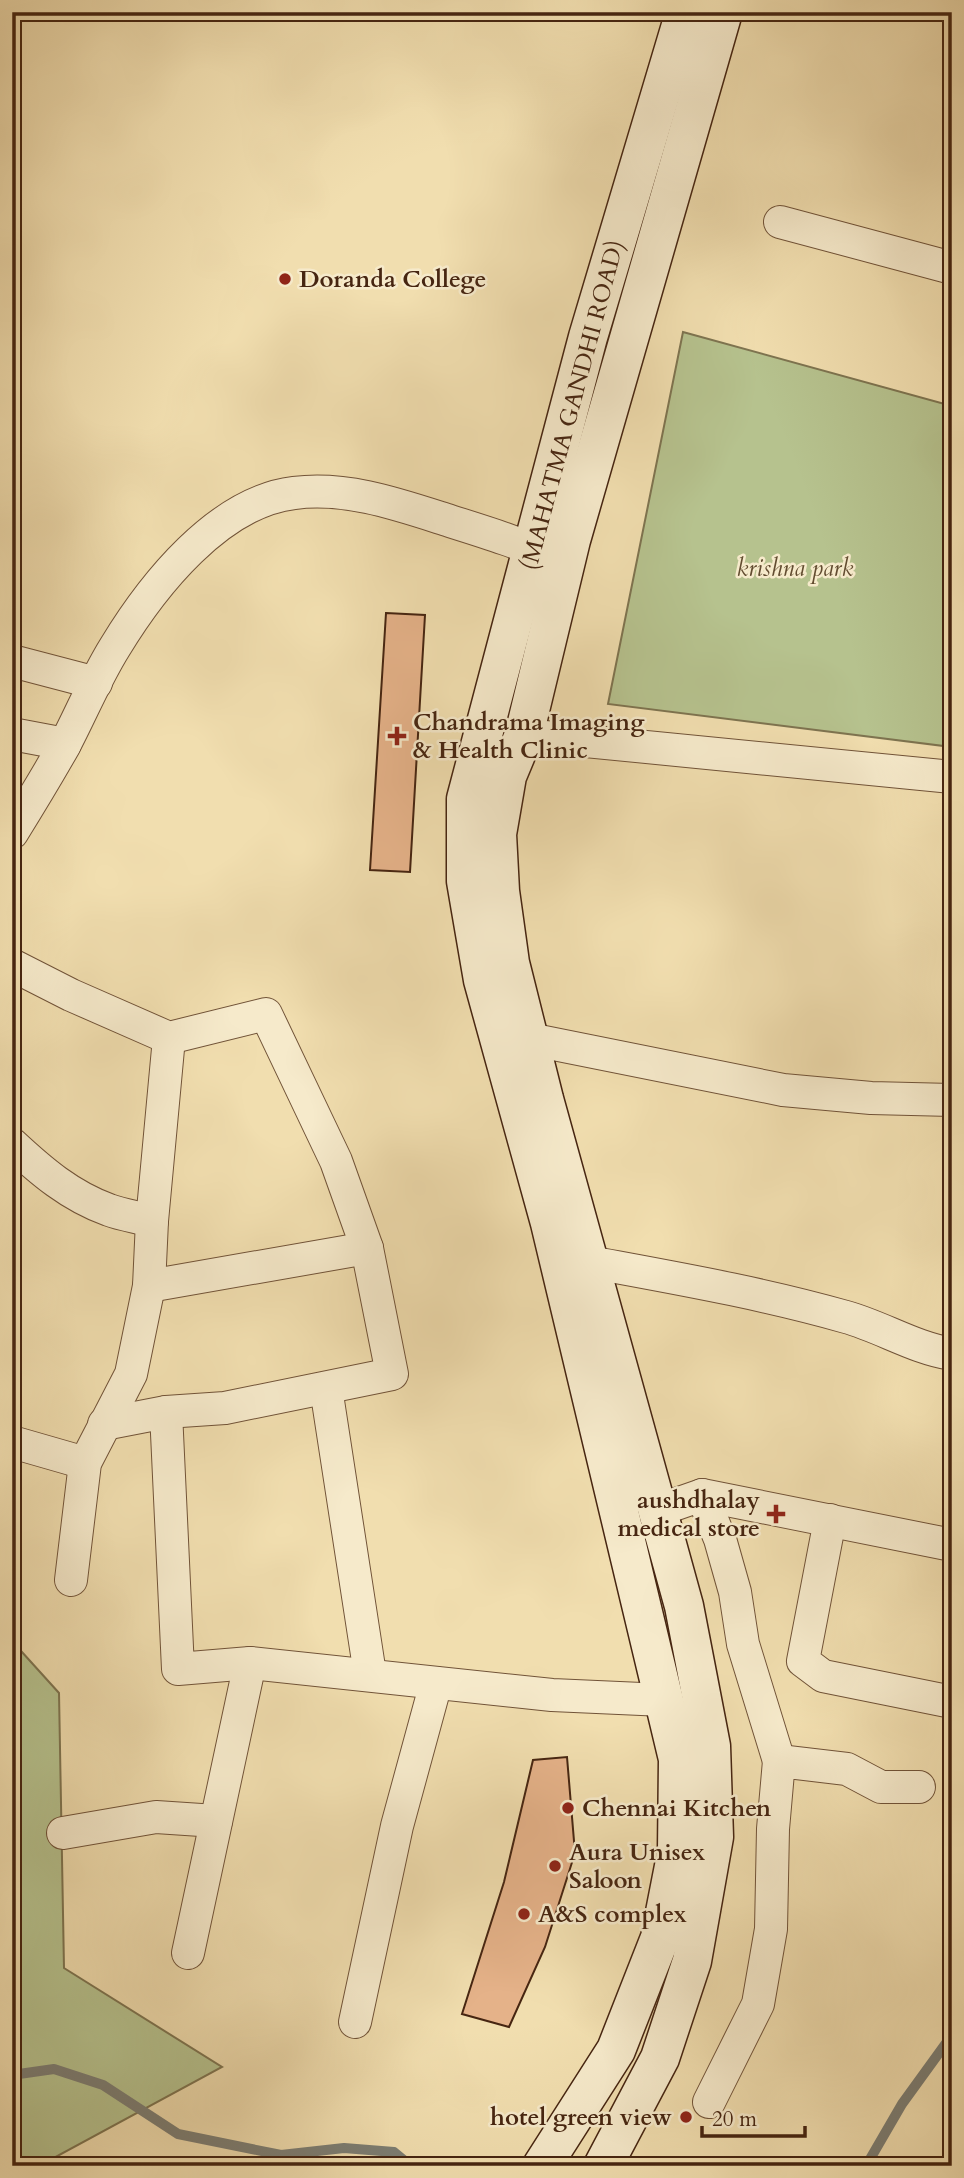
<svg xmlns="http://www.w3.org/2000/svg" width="964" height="2178" viewBox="0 0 964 2178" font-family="Cardo,serif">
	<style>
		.green { fill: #b6c28e; stroke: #7e7450; stroke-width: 2 }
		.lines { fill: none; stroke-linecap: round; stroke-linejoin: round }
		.stream { stroke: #7c7e74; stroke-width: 10 }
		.building { fill: #e5b289; stroke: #462511; stroke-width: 2 }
		.minor-casing { stroke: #715338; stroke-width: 34 }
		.secondary-casing { stroke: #462511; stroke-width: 41 }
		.minor { stroke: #f6eacb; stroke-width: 32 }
		.secondary { stroke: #f6eacb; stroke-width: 38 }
		.poi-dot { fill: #8f2418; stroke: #f6eacb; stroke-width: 2.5 }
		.labels { text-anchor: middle; stroke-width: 5; stroke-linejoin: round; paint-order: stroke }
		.poi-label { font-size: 24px; font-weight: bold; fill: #462511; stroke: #f6eacb; text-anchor: start }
		.street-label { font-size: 24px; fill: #462511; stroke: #f6eacb }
		.park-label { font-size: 24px; font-style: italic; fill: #624c30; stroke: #f6eacb }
	</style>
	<rect width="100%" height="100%" fill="#f1deaf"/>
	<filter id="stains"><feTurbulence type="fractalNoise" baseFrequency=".00286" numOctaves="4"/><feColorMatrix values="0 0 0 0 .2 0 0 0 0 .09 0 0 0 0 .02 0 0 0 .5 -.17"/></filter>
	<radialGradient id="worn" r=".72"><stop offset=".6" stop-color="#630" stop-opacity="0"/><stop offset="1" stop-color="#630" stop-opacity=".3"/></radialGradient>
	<g class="green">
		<path d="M 683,332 L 952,406 L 952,747 L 608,704 Z"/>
		<path d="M 12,1641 L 59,1693 L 64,1968 L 222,2067 L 39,2166 L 12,2166 Z"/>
	</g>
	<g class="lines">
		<g class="stream">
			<path d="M 12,2075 L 54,2069 L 103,2085 L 178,2134 L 281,2155 L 344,2148 L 394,2152 L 411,2166"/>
			<path d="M 866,2166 L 902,2104 L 952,2035"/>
		</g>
	</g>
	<g class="building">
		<path d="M 386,613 L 425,615 L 410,872 L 370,870 Z"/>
		<path d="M 567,1757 L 575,1853 L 545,1947 L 509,2027 L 462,2014 L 504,1882 L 533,1760 Z"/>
	</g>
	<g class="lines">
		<g class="minor-casing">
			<g id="minor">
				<path d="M 780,222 L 952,268"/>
				<path d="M 12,661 L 96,683"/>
				<path d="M 12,734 L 65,744"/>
				<path d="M 524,735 L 952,777"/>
				<path d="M 12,833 C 30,804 47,776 64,746 C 81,714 95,679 115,647 C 152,586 218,502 294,493 C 347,486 400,505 450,521 C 485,532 521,543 554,559"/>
				<path d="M 12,965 L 71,995 L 169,1038 L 266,1014 L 336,1161 L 367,1248 L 392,1374 L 225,1408 L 166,1412 L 104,1424"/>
				<path d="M 529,1039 L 783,1090 L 871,1098 L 952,1100"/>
				<path d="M 12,1144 C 41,1171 70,1196 109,1210 C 122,1215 138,1217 152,1221"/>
				<path d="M 589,1262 C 675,1278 762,1293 846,1317 C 882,1327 914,1348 952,1354"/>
				<path d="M 149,1286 L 367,1248"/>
				<path d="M 326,1388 L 370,1674"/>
				<path d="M 166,1412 L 178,1669 L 250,1663 L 552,1695 L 664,1700"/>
				<path d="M 12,1442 L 85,1463"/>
				<path d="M 702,1495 L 720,1539 L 735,1592 L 743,1644 L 779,1761"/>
				<path d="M 659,1510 L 702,1495 L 952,1545"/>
				<path d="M 830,1520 L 803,1661 L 823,1676 L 952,1702"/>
				<path d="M 71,1580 L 85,1463 L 131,1374 L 149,1286 L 152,1221 L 169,1038"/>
				<path d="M 63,1833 L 156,1817 L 216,1821"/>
				<path d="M 188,1953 L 250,1663"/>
				<path d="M 355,2022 L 397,1826 L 436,1683"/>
				<path d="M 709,2102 L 758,2004 L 771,1929 L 773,1829 L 779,1761 L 847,1769 L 881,1787 L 919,1787"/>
			</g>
		</g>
		<g class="secondary-casing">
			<g id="secondary">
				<path d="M 542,2166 L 616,2050 L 660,1938 L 677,1851 L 678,1759 L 550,1223 L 483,980 L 466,881 L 466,799 L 588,337 L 685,12"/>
				<path d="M 603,2166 L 660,2058 L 692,1961 L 714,1837 L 711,1746 L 684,1606 L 544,1099 L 510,963 L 500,891 L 497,834 L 507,776 L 524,735 L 571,540 L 723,12"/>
			</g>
		</g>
		<use href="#minor" class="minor"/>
		<use href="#secondary" class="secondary"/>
	</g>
	<g class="poi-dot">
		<circle cx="285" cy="279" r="7"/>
		<path d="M393.5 725.5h7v7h7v7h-7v7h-7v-7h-7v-7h7z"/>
		<path d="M772.5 1503.5h7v7h7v7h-7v7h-7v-7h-7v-7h7z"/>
		<circle cx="568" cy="1808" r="7"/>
		<circle cx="555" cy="1866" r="7"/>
		<circle cx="524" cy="1914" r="7"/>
		<circle cx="686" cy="2117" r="7"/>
	</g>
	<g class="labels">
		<g class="poi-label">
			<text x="299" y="287">Doranda College</text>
			<text x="413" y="730">Chandrama Imaging<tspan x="413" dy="28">&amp; Health Clinic</tspan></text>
			<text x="760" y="1508" text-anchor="end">aushdhalay<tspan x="760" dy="28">medical store</tspan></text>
			<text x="582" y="1816">Chennai Kitchen</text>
			<text x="569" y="1860">Aura Unisex<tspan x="569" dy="28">Saloon</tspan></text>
			<text x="538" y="1922">A&amp;S complex</text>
			<text x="672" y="2125" text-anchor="end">hotel green view</text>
		</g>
		<g class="street-label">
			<text transform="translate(572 405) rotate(-75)" y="8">(MAHATMA GANDHI ROAD)</text>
		</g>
		<g class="park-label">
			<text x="795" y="576">krishna park</text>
		</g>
	</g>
	<rect width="964" height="2178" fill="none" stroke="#f1deaf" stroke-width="42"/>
	<rect x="14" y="14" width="936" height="2150" fill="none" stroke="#462511" stroke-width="3.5"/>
	<rect x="21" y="21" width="922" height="2136" fill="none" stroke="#462511" stroke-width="2"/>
	<path d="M702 2126v10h103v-10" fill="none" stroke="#462511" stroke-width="3.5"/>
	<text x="712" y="2126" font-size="21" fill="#462511" stroke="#f6eacb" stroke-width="5" paint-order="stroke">20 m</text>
	<rect width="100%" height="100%" filter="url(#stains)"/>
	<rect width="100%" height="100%" fill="url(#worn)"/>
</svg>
